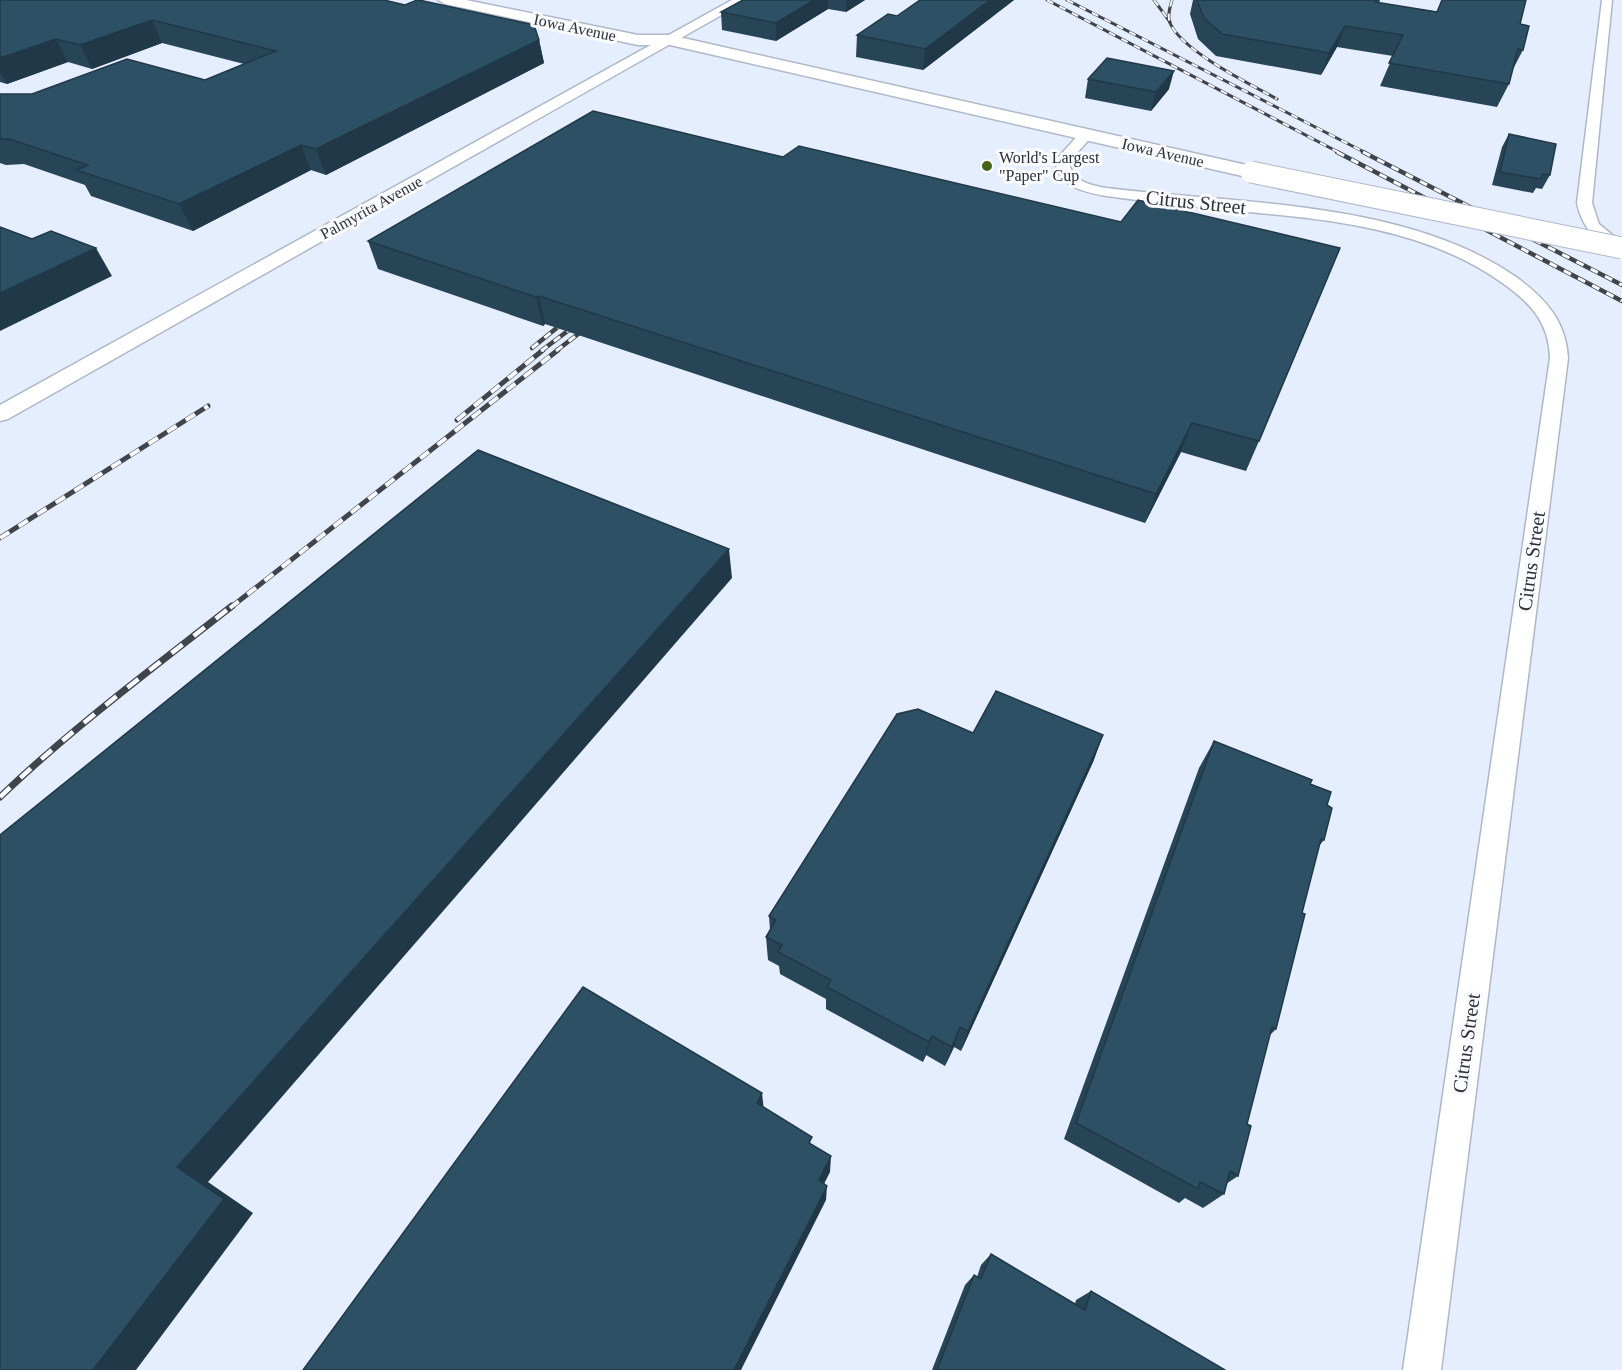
<svg xmlns="http://www.w3.org/2000/svg" width="1622" height="1370" viewBox="0 0 1622 1370" font-family="'Times New Roman',serif">
	<style>
		.lines { fill: none; stroke-linecap: round; stroke-linejoin: round }
		.minor-casing { stroke: #afb8c7; stroke-width: 3 }
		.tertiary-casing { stroke: #afb8c7; stroke-width: 3 }
		.primary-casing { stroke: #afb8c7; stroke-width: 3 }
		.minor { fill: #fff; fill-rule: evenodd }
		.tertiary { fill: #fff; fill-rule: evenodd }
		.primary { fill: #fff; fill-rule: evenodd }
		.rail-far3-casing { stroke: #40444b; stroke-width: 3 }
		.rail-far2-casing { stroke: #40444b; stroke-width: 4.5 }
		.rail-far1-casing { stroke: #40444b; stroke-width: 5 }
		.rail-casing { stroke: #40444b; stroke-width: 7 }
		.rail-far3 { stroke: #f9fafe; stroke-width: 2; stroke-dasharray: 7; stroke-linecap: butt }
		.rail-far2 { stroke: #f9fafe; stroke-width: 3; stroke-dasharray: 8; stroke-linecap: butt }
		.rail-far1 { stroke: #f9fafe; stroke-width: 4; stroke-dasharray: 11; stroke-linecap: butt }
		.rail { stroke: #f9fafe; stroke-width: 4.5; stroke-dasharray: 14; stroke-linecap: butt }
		.primary-bridge-casing { stroke: #afb8c7; stroke-width: 23; stroke-linecap: butt }
		.primary-bridge { stroke: #fff; stroke-width: 21 }
		.wall { fill: #274557 }
		.shaded-wall { fill: #203847 }
		.building { fill: #2d5065; stroke: #203847; stroke-width: 1.5 }
		.poi-dot { fill: #436318; stroke: #f9fafe; stroke-width: 2 }
		.labels { text-anchor: middle; stroke-width: 6; stroke-linejoin: round; paint-order: stroke }
		.far-street-label { font-size: 16px; fill: #2d3036; stroke: #f9fafe }
		.far-poi-label { font-size: 16px; fill: #2d3036; stroke: #f9fafe; text-anchor: start }
		.street-label { font-size: 20px; fill: #2d3036; stroke: #f9fafe }
	</style>
	<rect width="100%" height="100%" fill="#e5eefe"/>
	<g class="lines">
		<g class="minor-casing">
			<g id="minor">
				<path d="M 1602,0 L 1612,0 L 1592,203 L 1599,224 L 1622,243 L 1622,255 C 1599,249 1581,225 1577,203 Z"/>
				<path d="M 1086,131 L 1093,135 L 1069,162 C 1072,181 1089,185 1106,188 C 1237,204 1405,200 1516,277 C 1545,298 1566,321 1568,358 L 1441,1370 L 1403,1370 L 1550,358 C 1549,322 1530,302 1501,282 C 1425,228 1327,219 1237,211 C 1193,206 1150,202 1106,196 C 1084,192 1059,187 1055,161 L 1081,132 Z"/>
			</g>
		</g>
		<g class="tertiary-casing">
			<path id="tertiary" d="M 732,0 L 748,0 L 8,419 L 0,421 L 0,405 Z"/>
		</g>
		<g class="primary-casing">
			<path id="primary" d="M 438,0 L 466,0 L 638,35 L 670,35 L 1251,166 L 1258,168 L 1260,172 L 1258,176 L 1251,178 L 670,45 L 638,45 L 445,4 Z"/>
		</g>
		<use href="#minor" class="minor"/>
		<use href="#tertiary" class="tertiary"/>
		<use href="#primary" class="primary"/>
		<g class="rail-far3-casing">
			<g id="rail-far3">
				<path d="M 1047,0 L 1340,153"/>
				<path d="M 1067,0 L 1366,153"/>
				<path d="M 1154,0 L 1170,22"/>
				<path d="M 1172,0 C 1170,7 1167,16 1170,23 C 1182,51 1250,84 1277,99"/>
			</g>
		</g>
		<g class="rail-far2-casing">
			<g id="rail-far2">
				<path d="M 1337,152 L 1622,301"/>
				<path d="M 1363,152 L 1622,285"/>
				<path d="M 532,348 L 569,318"/>
				<path d="M 541,351 L 581,321"/>
				<path d="M 556,351 L 590,325"/>
			</g>
		</g>
		<g class="rail-far1-casing">
			<g id="rail-far1">
				<path d="M 457,420 L 543,350"/>
				<path d="M 0,538 L 208,406"/>
				<path d="M 230,608 L 558,350"/>
			</g>
		</g>
		<g class="rail-casing">
			<path id="rail" d="M 0,797 C 72,728 153,668 232,606"/>
		</g>
		<use href="#rail-far3" class="rail-far3"/>
		<use href="#rail-far2" class="rail-far2"/>
		<use href="#rail-far1" class="rail-far1"/>
		<use href="#rail" class="rail"/>
		<g class="primary-bridge-casing">
			<path id="primary-bridge" d="M 1251,172 L 1622,248"/>
		</g>
		<use href="#primary-bridge" class="primary-bridge"/>
	</g>
	<g class="wall">
		<path d="M 0,0 L 539,40 L 544,63 L 326,175 L 311,170 L 193,231 L 91,196 L 85,185 L 24,164 L 6,165 L 0,163 L 0,94 L 32,94 L 205,80 L 244,64 L 162,43 L 92,69 L 68,62 L 7,84 L 0,82 Z"/>
		<path d="M 743,0 L 865,0 L 846,12 L 828,9 L 776,41 L 722,30 L 721,12 Z"/>
		<path d="M 920,0 L 1014,0 L 923,70 L 856,57 L 857,35 L 897,16 Z"/>
		<path d="M 1193,0 L 1380,0 L 1379,3 L 1520,24 L 1523,50 L 1512,71 L 1509,84 L 1497,107 L 1380,86 L 1393,56 L 1337,47 L 1321,75 L 1216,56 L 1198,39 L 1190,14 Z"/>
		<path d="M 1088,79 L 1169,89 L 1151,111 L 1085,98 Z"/>
		<path d="M 1509,134 L 1550,175 L 1542,189 L 1536,188 L 1533,193 L 1492,185 L 1502,147 Z"/>
		<path d="M 783,157 L 1259,441 L 1246,471 L 1181,452 L 1145,523 L 545,324 L 543,326 L 378,269 L 368,241 Z"/>
		<path d="M 973,733 L 1103,735 L 1093,762 L 961,1051 L 954,1047 L 945,1066 L 926,1055 L 923,1062 L 826,1009 L 826,999 L 780,974 L 779,966 L 768,960 L 766,937 L 770,930 L 769,916 Z"/>
		<path d="M 1214,741 L 1327,805 L 1324,840 L 1318,847 L 1302,913 L 1276,1029 L 1269,1036 L 1247,1124 L 1238,1176 L 1226,1184 L 1224,1194 L 1203,1208 L 1185,1198 L 1179,1203 L 1064,1139 L 1199,768 Z"/>
		<path d="M 991,1254 L 1075,1304 L 1076,1300 L 1091,1291 L 1225,1370 L 932,1370 L 965,1285 L 974,1275 L 977,1277 L 981,1265 Z"/>
	</g>
	<g class="shaded-wall">
		<path d="M 814,0 L 828,0 L 828,9 L 776,41 L 776,23 Z"/>
		<path d="M 846,0 L 865,0 L 846,12 Z"/>
		<path d="M 990,0 L 1014,0 L 923,70 L 925,49 Z"/>
		<path d="M 152,20 L 162,43 L 92,69 L 80,45 Z"/>
		<path d="M 1345,26 L 1337,47 L 1321,75 L 1329,53 Z"/>
		<path d="M 56,39 L 68,62 L 7,84 L 0,72 L 0,58 Z"/>
		<path d="M 539,40 L 544,63 L 326,175 L 316,149 Z"/>
		<path d="M 1174,71 L 1169,89 L 1151,111 L 1156,92 Z"/>
		<path d="M 301,145 L 311,170 L 193,231 L 179,204 Z"/>
		<path d="M 96,248 L 112,276 L 0,331 L 0,293 Z"/>
		<path d="M 539,296 L 545,324 L 543,326 L 536,297 Z"/>
		<path d="M 1192,423 L 1181,452 L 1145,523 L 1156,494 Z"/>
		<path d="M 729,549 L 732,578 L 208,1182 L 253,1213 L 136,1370 L 93,1370 L 177,1167 Z"/>
		<path d="M 1103,735 L 1093,762 L 961,1051 L 968,1031 Z"/>
		<path d="M 960,1027 L 954,1047 L 945,1066 L 952,1047 Z"/>
		<path d="M 932,1036 L 926,1055 L 923,1062 L 929,1042 Z"/>
		<path d="M 762,1093 L 764,1111 L 757,1103 Z"/>
		<path d="M 831,1156 L 830,1172 L 819,1194 L 819,1180 Z"/>
		<path d="M 827,1186 L 826,1200 L 741,1370 L 734,1370 Z"/>
	</g>
	<g class="building">
		<path d="M 0,0 L 384,0 L 405,5 L 417,0 L 419,0 L 534,25 L 539,40 L 316,149 L 301,145 L 179,204 L 76,170 L 88,165 L 9,139 L 0,139 L 0,94 L 32,94 L 127,59 L 205,80 L 276,51 L 152,20 L 80,45 L 56,39 L 0,58 Z"/>
		<path d="M 743,0 L 814,0 L 776,23 L 721,12 Z"/>
		<path d="M 920,0 L 990,0 L 925,49 L 857,35 L 888,14 L 897,16 Z"/>
		<path d="M 1197,0 L 1377,0 L 1375,2 L 1437,12 L 1442,0 L 1526,0 L 1520,24 L 1529,26 L 1523,50 L 1518,49 L 1509,84 L 1389,63 L 1403,35 L 1345,26 L 1329,53 L 1222,34 L 1204,18 Z"/>
		<path d="M 1107,58 L 1174,71 L 1156,92 L 1088,79 Z"/>
		<path d="M 593,111 L 783,157 L 799,146 L 1121,222 L 1138,200 L 1340,248 L 1259,441 L 1192,423 L 1156,494 L 539,296 L 536,297 L 368,241 Z"/>
		<path d="M 1509,134 L 1556,144 L 1550,175 L 1542,174 L 1541,179 L 1500,172 Z"/>
		<path d="M 0,227 L 32,239 L 51,231 L 96,248 L 0,293 Z"/>
		<path d="M 478,450 L 729,549 L 177,1167 L 224,1199 L 93,1370 L 0,1370 L 0,835 Z"/>
		<path d="M 996,691 L 1103,735 L 968,1031 L 960,1027 L 952,1047 L 932,1036 L 929,1042 L 827,987 L 831,980 L 778,952 L 782,945 L 766,937 L 776,920 L 769,916 L 897,714 L 918,709 L 973,733 Z"/>
		<path d="M 1214,741 L 1312,780 L 1310,784 L 1331,792 L 1327,805 L 1332,808 L 1324,840 L 1321,839 L 1302,913 L 1305,914 L 1276,1029 L 1272,1027 L 1247,1124 L 1251,1126 L 1238,1176 L 1230,1171 L 1224,1194 L 1200,1182 L 1198,1189 L 1076,1123 Z"/>
		<path d="M 583,987 L 762,1093 L 757,1103 L 812,1137 L 809,1143 L 831,1156 L 819,1180 L 827,1186 L 734,1370 L 303,1370 Z"/>
		<path d="M 991,1254 L 1085,1310 L 1091,1291 L 1225,1370 L 937,1370 L 974,1275 L 981,1279 Z"/>
	</g>
	<circle class="poi-dot" cx="987" cy="166" r="6"/>
	<g class="labels">
		<g class="far-street-label">
			<text transform="translate(575 27) rotate(12)" y="6">Iowa Avenue</text>
			<text transform="translate(1163 152) rotate(13)" y="6">Iowa Avenue</text>
			<text transform="translate(371 207) rotate(-29)" y="6">Palmyrita Avenue</text>
		</g>
		<g class="far-poi-label">
			<text x="999" y="163">World's Largest<tspan x="999" dy="18">"Paper" Cup</tspan></text>
		</g>
		<g class="street-label">
			<text transform="translate(1196 202) rotate(6)" y="7">Citrus Street</text>
			<text transform="translate(1531 561) rotate(-82)" y="7">Citrus Street</text>
			<text transform="translate(1466 1043) rotate(-82)" y="7">Citrus Street</text>
		</g>
	</g>
</svg>
